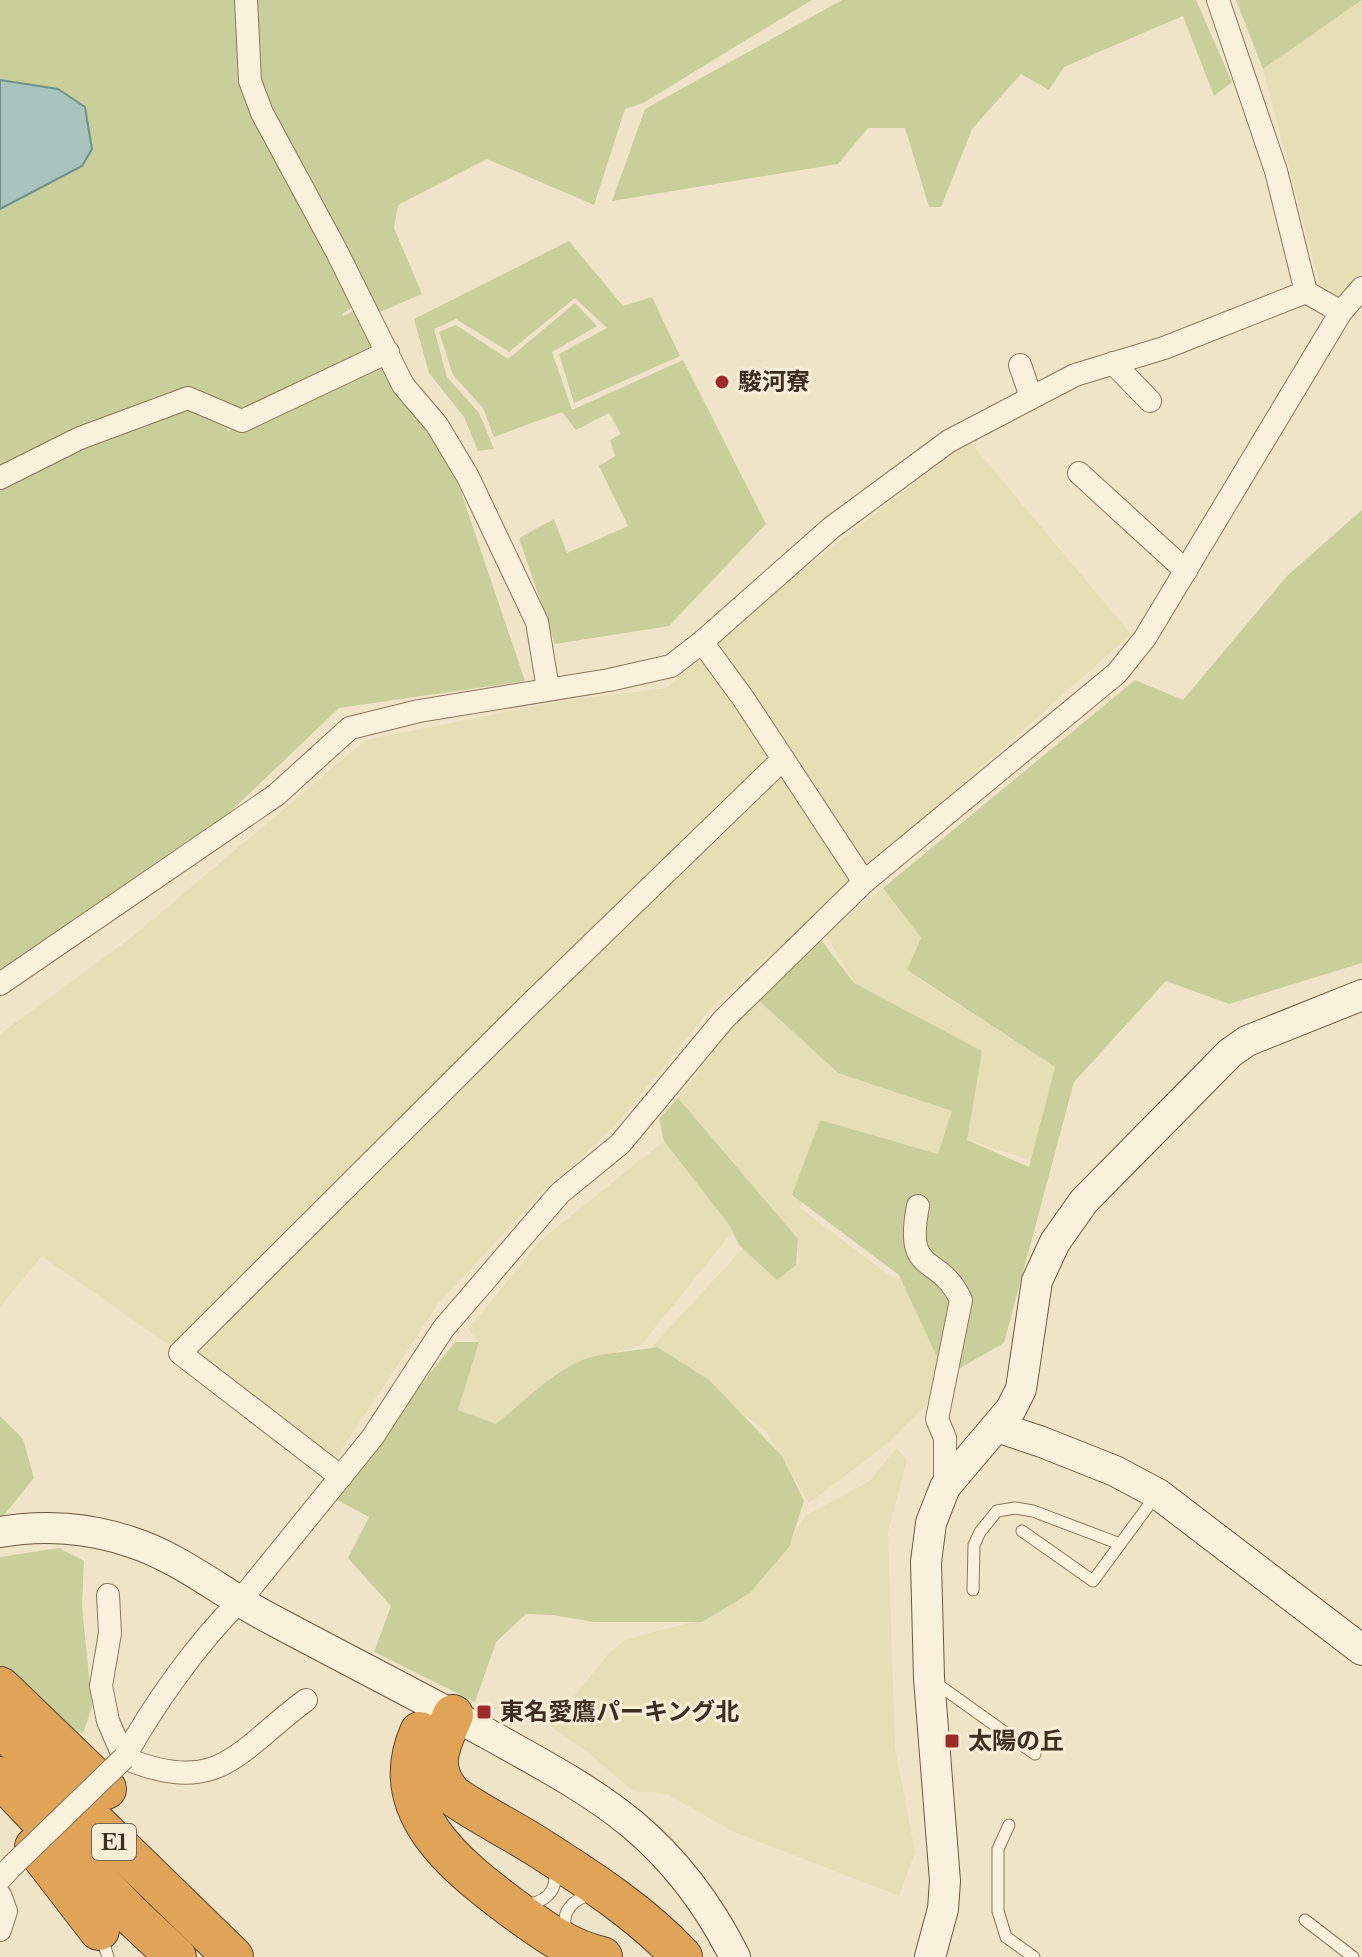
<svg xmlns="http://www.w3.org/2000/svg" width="1362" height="1957" viewBox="0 0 1362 1957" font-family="'Libre Baskerville','Noto Sans JP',serif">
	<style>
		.farmland { fill: #e6deb5 }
		.green { fill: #c9cf9b }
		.water { fill: #a9c4bc; stroke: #6f938a; stroke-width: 2 }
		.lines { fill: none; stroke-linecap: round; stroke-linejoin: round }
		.lane-casing { stroke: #8d765c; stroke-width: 13 }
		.street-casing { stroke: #8d765c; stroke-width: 24 }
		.secondary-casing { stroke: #6f573f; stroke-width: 32 }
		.highway-casing { stroke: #5b4430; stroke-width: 42 }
		.lane { stroke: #faf1dc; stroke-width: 11 }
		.street { stroke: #faf1dc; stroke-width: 22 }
		.secondary { stroke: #faf1dc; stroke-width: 30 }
		.highway { stroke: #e0a458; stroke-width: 40 }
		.street-bridge-casing { stroke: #8d765c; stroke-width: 24; stroke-linecap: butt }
		.street-bridge { stroke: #faf1dc; stroke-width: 22 }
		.poi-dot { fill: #9e2a2b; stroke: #f7eed8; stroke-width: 3 }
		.labels { text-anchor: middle; stroke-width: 6; stroke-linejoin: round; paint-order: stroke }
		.shield { fill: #f7eed8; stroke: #756857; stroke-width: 2 }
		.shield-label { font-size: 22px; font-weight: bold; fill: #3d2e20 }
		.poi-label { font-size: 24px; font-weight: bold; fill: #3d2e20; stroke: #f7eed8; text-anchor: start }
	</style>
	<rect width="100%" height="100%" fill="#f0e4c8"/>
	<g class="farmland">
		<path d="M 1362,0 L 1362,273 L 1341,297 L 1320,285 L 1263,69 Z"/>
		<path d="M 969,441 L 1131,634 L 713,1006 L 614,1127 L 542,1192 L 438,1304 L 334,1461 L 42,1256 L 0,1307 L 0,1034 L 132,937 L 366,740 L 562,701 L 667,688 L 727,629 Z"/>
		<path d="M 883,888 L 921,938 L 908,972 L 1055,1067 L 1031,1160 L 967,1140 L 981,1051 L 854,983 L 826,935 Z"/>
		<path d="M 755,997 L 838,1073 L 952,1111 L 939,1154 L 820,1121 L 800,1208 L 890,1276 L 954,1300 L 937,1394 L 883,1447 L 809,1503 L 766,1431 L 651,1348 L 744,1247 L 777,1279 L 799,1262 L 798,1239 L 678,1098 Z"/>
		<path d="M 664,1141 L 734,1230 L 640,1346 L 585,1360 L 496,1424 L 458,1410 L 479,1342 L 468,1329 L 542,1239 Z"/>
		<path d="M 896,1448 L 907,1459 L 888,1532 L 895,1748 L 915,1852 L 899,1896 L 734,1832 L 667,1794 L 633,1791 L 590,1754 L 550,1726 L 609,1653 L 626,1639 L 709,1618 L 777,1562 L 805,1516 L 870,1481 Z"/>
	</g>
	<g class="green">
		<path d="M 0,0 L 238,0 L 245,78 L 353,307 L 342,314 L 344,316 L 360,307 L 385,361 L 242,421 L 173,395 L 0,478 Z"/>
		<path d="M 243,0 L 812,0 L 643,103 L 625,109 L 594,205 L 487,159 L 398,205 L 394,228 L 422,294 L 375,314 L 254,91 Z"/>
		<path d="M 842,0 L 1196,0 L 1232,82 L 1214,96 L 1183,16 L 1064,67 L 1049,90 L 1021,74 L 972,129 L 941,207 L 929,207 L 905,128 L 868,128 L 838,164 L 612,201 L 645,109 Z"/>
		<path d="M 1236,0 L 1362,0 L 1263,69 Z"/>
		<path d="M 569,241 L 623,306 L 652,297 L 680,356 L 574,403 L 559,354 L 607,328 L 575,298 L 509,352 L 456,319 L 434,329 L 447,377 L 479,413 L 494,449 L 478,451 L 464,417 L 429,373 L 414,319 Z"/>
		<path d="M 575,303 L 597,326 L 552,352 L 572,410 L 683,360 L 766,524 L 669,626 L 555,644 L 519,538 L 554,519 L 567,553 L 628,526 L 599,466 L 615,456 L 610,440 L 621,434 L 609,413 L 576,430 L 562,412 L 494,437 L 483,408 L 453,375 L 439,332 L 456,325 L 508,359 Z"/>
		<path d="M 380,368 L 433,432 L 460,489 L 525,681 L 339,708 L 227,815 L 0,971 L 0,490 L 115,430 L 194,406 L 227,426 L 228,431 Z"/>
		<path d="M 1362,510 L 1362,963 L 1229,1004 L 1166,981 L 1074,1082 L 1004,1343 L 946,1376 L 899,1275 L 792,1195 L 820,1120 L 938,1154 L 952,1111 L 838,1073 L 755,997 L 816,933 L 854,983 L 982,1051 L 967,1140 L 1029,1167 L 1055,1067 L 907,970 L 921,938 L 883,888 L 1135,680 L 1183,700 L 1288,575 Z"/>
		<path d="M 678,1098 L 798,1239 L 796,1265 L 777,1280 L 739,1245 L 730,1226 L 664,1141 L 659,1119 Z"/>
		<path d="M 455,1342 L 479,1342 L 458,1410 L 496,1424 C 522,1403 557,1368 588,1358 C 610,1352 635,1351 657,1347 L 709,1380 L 782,1456 L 804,1501 L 789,1547 L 750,1593 L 702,1622 L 594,1622 L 552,1615 L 526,1614 L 496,1642 L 475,1702 L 374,1652 L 391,1606 L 348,1558 L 369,1517 L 332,1497 Z"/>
		<path d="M 0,1416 L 23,1439 L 34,1478 L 0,1520 Z"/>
		<path d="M 59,1548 L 84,1561 L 82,1606 L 92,1707 L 83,1733 L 53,1719 L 0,1665 L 0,1557 Z"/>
	</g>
	<path class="water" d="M 0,80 L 58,89 L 85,107 L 92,149 L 82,166 L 0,209 Z"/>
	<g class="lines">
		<g class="lane-casing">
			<g id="lane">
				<path d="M 1022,1531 L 1093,1581 L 1157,1494"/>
				<path d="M 973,1590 L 974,1545 L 980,1532 L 997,1511 L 1015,1508 L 1033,1511 L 1120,1544"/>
				<path d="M 933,1681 L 1035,1754"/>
				<path d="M 1009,1825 L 998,1849 L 998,1911 L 1006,1937 L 1034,1957"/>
				<path d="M 524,1904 C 544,1904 559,1891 554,1870"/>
				<path d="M 1305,1920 L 1353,1957"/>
				<path d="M 567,1932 C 559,1912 574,1898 593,1894"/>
				<path d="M 101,1935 L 108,1957"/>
			</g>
		</g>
		<g class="street-casing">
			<g id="street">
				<path d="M 246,0 L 250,81 L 262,113 L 337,252 L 403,385 L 437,425 L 468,477 L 537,622 L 548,689"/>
				<path d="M 1218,0 L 1276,171 L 1306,292 L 1341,312"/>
				<path d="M 1113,363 L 1150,401"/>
				<path d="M 1020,365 L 1031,397"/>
				<path d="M 1079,473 L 1186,571"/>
				<path d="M 0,478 L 80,438 L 188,398 L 242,421 L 388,352"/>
				<path d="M 702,642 L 743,698 L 864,882"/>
				<path d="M 0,984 L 276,795 L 350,728 L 419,711 L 609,680 L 671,666 L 702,642 L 831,528 L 949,441 L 1075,375 L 1164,348 L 1306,292"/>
				<path d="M 918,1206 C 904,1278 939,1252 961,1300 L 937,1419 L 945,1438 L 945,1487"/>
				<path d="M 341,1477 L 180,1353 L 527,1007 L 783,759"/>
				<path d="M 108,1595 L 110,1633 L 101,1686 L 108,1721 L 124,1758 C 220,1797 236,1752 306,1700"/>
				<path d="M 124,1758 C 153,1706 196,1644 239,1602 L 372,1438 L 443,1329 L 560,1193 L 620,1144 L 724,1019 L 864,882 L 1117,673 L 1145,638 L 1341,312 L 1362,288"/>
				<path d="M 0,1879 L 11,1867"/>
				<path d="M 0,1895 L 6,1911 L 0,1930"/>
			</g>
		</g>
		<g class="secondary-casing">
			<g id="secondary">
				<path d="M 997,1427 L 1042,1442 L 1115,1471 L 1158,1494 L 1362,1650"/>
				<path d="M 0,1532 C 43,1524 90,1528 131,1542 C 181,1558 223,1594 269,1618 C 342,1657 416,1695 488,1734 C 538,1762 588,1788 632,1824 C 675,1860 710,1907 735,1957"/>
				<path d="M 930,1957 L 943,1909 L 945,1881 L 929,1678 L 926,1562 L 931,1523 L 945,1487 L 1011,1409 L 1021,1389 L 1037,1281 L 1055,1242 L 1084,1201 L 1230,1053 L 1247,1041 L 1362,995"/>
			</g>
		</g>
		<g class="highway-casing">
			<g id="highway">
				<path d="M 0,1687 L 106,1789"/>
				<path d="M 453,1715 C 440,1745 427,1767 452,1795 C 480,1815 512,1830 541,1849 C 590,1880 642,1914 682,1957"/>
				<path d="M 0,1724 L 46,1775 L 233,1957"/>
				<path d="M 420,1732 C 385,1811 457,1866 511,1907 C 540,1928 566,1949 602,1957"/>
				<path d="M 0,1777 L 129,1913 L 176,1957"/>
				<path d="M 35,1847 L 99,1930"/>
			</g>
		</g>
		<use href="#lane" class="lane"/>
		<use href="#street" class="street"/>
		<use href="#secondary" class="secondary"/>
		<use href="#highway" class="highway"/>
		<g class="street-bridge-casing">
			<path id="street-bridge" d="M 11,1867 L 124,1758"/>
		</g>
		<use href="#street-bridge" class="street-bridge"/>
	</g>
	<g class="poi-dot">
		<circle cx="722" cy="382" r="8"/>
		<rect x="476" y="1704" width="16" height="16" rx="4"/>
		<rect x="944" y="1733" width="16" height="16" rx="4"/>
	</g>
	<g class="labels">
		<rect class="shield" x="92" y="1824" width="44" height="36" rx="6"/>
		<g class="shield-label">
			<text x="114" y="1850">E1</text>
		</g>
		<g class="poi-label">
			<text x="738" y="390">駿河寮</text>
			<text x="500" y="1720">東名愛鷹パーキング北</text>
			<text x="968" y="1749">太陽の丘</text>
		</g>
	</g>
</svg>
